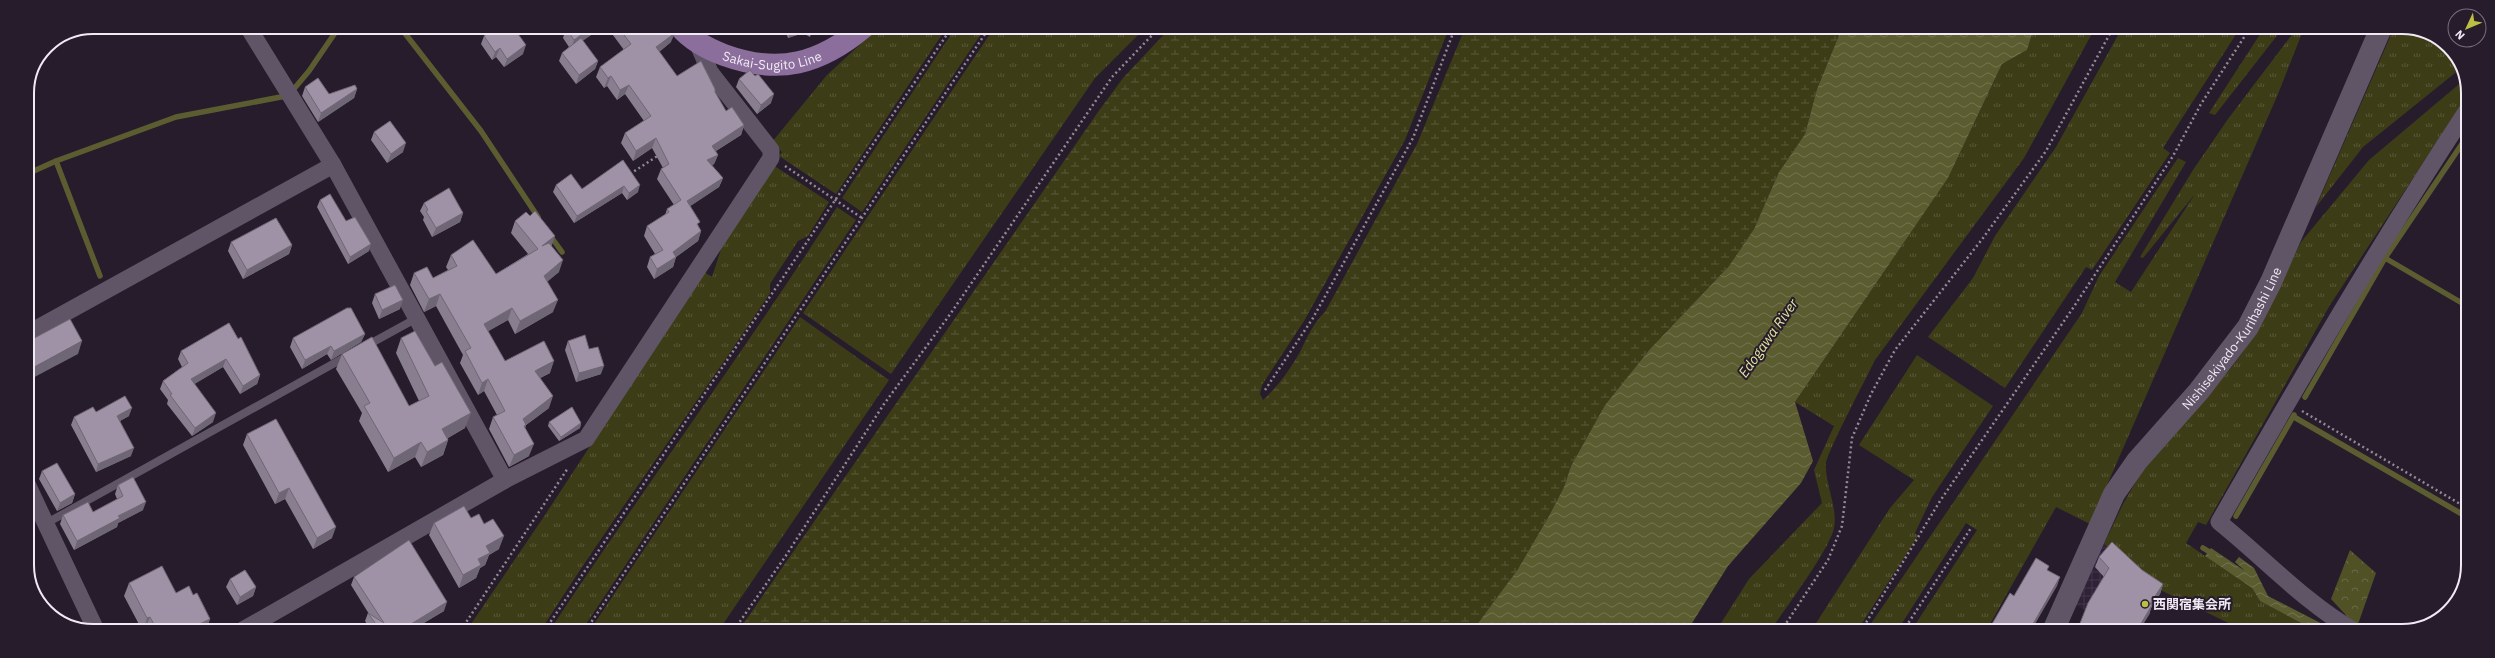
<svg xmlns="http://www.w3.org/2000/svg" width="2495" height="658" viewBox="0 0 2495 658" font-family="'IBM Plex Sans','Noto Sans JP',sans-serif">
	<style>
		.industrial { fill: url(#industrial-grid) }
		.grass { fill: url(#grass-tufts) }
		.forest { fill: url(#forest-crowns) }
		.wetland { fill: url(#wetland-marsh) }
		.water { fill: url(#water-waves) }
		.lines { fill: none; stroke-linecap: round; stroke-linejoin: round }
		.stream { stroke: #5b5d31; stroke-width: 5.5 }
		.path { stroke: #938a97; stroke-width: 2.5; stroke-dasharray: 2 3; stroke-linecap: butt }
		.lane { stroke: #605567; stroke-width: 8 }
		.street { stroke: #605567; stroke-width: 17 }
		.secondary { stroke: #605567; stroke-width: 22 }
		.primary { stroke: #8b6e9c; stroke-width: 22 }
		.wall { fill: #897e90 }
		.shaded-wall { fill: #6f6675 }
		.building { fill: #9f92a7; stroke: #6f6675 }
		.poi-dot { fill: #bdbf43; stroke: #261c2c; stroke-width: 1.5 }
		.labels { text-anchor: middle; stroke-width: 4; stroke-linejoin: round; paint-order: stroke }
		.street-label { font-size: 13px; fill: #f1eaf5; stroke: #261c2c }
		.poi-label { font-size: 13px; font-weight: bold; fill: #f1eaf5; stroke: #261c2c; text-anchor: start }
		.water-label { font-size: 14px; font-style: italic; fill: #e5e89f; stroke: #261c2c }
		.rim { fill: none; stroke: #f1eaf5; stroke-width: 2 }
	</style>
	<defs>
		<pattern id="industrial-grid" width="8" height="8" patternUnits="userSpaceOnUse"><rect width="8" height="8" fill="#2f2137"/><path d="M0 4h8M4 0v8" fill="none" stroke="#43374b"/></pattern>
		<pattern id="grass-tufts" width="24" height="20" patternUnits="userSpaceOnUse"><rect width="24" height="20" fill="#3c3d17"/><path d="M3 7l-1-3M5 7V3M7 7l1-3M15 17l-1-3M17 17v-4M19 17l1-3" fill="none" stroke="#595939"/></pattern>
		<pattern id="forest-crowns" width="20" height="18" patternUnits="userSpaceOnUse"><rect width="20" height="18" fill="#505226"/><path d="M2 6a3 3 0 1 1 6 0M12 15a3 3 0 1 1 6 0" fill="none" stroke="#6a6b46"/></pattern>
		<pattern id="wetland-marsh" width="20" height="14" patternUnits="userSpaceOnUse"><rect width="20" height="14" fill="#3c3d17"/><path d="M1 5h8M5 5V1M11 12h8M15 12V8" fill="none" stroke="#595939"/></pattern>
		<pattern id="water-waves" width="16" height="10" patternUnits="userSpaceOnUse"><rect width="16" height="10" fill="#5b5d31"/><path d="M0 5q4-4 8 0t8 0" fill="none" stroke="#73744f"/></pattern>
	</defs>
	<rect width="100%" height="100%" fill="#261c2c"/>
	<path class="industrial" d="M 2104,544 L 2148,584 L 2116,628 L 2076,605 Z"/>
	<g class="grass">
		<path d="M 879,27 L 947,27 L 836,194 L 779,156 L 782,152 L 772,142 L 827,75 Z"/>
		<path d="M 956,27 L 985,28 L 862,212 L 842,198 Z"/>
		<path d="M 994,28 L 1145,28 L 1095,78 L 891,374 L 803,313 Z"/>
		<path d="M 2057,28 L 2095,28 L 2024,158 L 1875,360 C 1868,375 1826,454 1826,464 C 1825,485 1838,507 1834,528 C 1830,549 1785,609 1770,631 L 1716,631 L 1749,579 L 1822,503 L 1814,470 L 1834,426 L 1795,402 L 1948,178 L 2002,64 L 2027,50 L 2033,31 L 2054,35 Z"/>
		<path d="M 2122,28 L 2240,28 L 2163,148 L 2170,153 L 2092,270 L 2086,267 L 2005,388 L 1928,337 L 1973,278 L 1995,236 L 2056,147 Z"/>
		<path d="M 2264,28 L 2283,28 L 2215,115 L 2209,113 Z"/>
		<path d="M 2297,28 L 2304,28 L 2278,94 L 2090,524 L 2056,507 L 1986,631 L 1911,631 L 1977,530 L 1966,523 L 1897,631 L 1866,631 L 2082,313 L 2099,276 L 2178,158 L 2186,162 L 2115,282 L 2131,292 L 2195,194 L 2143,258 L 2140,257 L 2193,170 L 2228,119 Z"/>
		<path d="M 2394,28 L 2415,28 L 2451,49 L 2460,69 L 2363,147 L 2316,207 Z"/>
		<path d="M 2464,80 L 2468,94 L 2330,305 L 2206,525 L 2198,522 L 2186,543 L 2252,588 L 2260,601 L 2316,631 L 2245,631 L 2148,584 L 2104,544 L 2123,504 L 2148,461 L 2231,368 L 2256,334 L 2301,242 L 2369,160 Z"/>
		<path d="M 773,165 L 829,202 L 808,236 L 798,241 L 770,284 L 770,293 C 695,407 614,515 541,630 L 467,630 L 543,518 L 704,272 L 712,277 L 724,240 Z"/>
		<path d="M 837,207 L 856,220 L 582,630 L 550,630 C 644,488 745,350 837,207 Z"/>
		<path d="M 800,317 L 889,380 L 719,630 L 590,630 Z"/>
		<path d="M 1917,355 L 1993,406 L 1932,497 L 1915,533 L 1918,536 L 1857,631 L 1811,631 L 1890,508 L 1914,480 L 1859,445 Z"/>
	</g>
	<path class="forest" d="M 2350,550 L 2376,573 L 2357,627 L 2331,599 Z"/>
	<path class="wetland" d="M 1170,28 L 1449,28 L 1405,140 L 1304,321 L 1262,385 L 1260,394 L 1263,400 C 1277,388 1291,368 1300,352 C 1307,338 1313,323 1325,312 L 1417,144 L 1465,28 L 1842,28 L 1817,89 L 1805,134 L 1779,172 L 1754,229 L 1729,266 L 1650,349 L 1605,405 L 1571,466 L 1564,487 L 1550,514 L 1518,569 L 1473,630 L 739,630 L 1098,112 L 1123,78 Z"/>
	<g class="water">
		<path d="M 1842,28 L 2034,28 L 2027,50 L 2002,64 L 1948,178 L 1795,402 L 1813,461 L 1801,483 L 1728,566 L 1687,631 L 1473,630 L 1518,569 L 1550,514 L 1564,487 L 1571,466 L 1605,405 L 1650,349 L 1729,266 L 1754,229 L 1779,172 L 1805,134 L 1817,89 Z"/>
		<path d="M 2211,548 L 2245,571 L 2235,562 L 2239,557 L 2254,568 L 2268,596 L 2336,631 L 2316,631 L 2260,601 L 2252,588 L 2205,556 Z"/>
	</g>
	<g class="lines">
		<g class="stream">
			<path d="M 400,27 L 481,131 L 538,217"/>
			<path d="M 293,90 L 309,71 L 339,27"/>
			<path d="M 27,174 L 56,161"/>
			<path d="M 549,234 L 562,252"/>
			<path d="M 2385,258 L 2467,306"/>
			<path d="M 100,276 L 56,161 L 176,117 L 286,96"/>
			<path d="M 2305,397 L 2385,258 L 2468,135"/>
			<path d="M 2294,417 L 2467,517"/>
			<path d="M 2236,516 L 2294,415"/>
			<path d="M 2203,548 L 2213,554"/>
		</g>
		<g class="path">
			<path d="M 785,166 L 862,218"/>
			<path d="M 630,174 L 659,155"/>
			<path d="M 1265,390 L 1313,318 L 1413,138 L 1455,28"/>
			<path d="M 2302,411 L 2467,508"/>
			<path d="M 461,630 L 568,468"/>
			<path d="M 545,630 L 952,27"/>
			<path d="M 586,630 L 989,28"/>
			<path d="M 734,630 L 785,557 L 884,404 L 951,313 L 1112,77 L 1159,28"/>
			<path d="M 1781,631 L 1828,560 L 1842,526 L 1852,438 L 1871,394 L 1895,350 L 1983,238 L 2046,151 L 2113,28"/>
			<path d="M 1861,631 L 1940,501 L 2073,308 L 2173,156 L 2201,104 L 2250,28"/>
			<path d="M 1903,631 L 1971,528"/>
		</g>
		<g class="lane">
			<path d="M 366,346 L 417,318"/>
			<path d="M 45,524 L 349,355"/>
		</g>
		<g class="street">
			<path d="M 248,27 L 333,165 L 505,480"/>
			<path d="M 27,334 L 333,165"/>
			<path d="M 27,484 L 96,630"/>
			<path d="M 243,630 L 505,480 L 586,439 L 771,158 L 771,150 L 710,72 L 697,42"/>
			<path d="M 2354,631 C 2303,601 2265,559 2219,522 C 2299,382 2379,244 2468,109"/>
		</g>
		<path class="secondary" id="s1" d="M 2053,631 L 2114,494 L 2137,461 L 2199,391 L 2248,327 L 2271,282 L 2381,28"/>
		<path class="primary" id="s2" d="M 680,27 C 692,41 708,49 724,55 C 779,75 820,64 864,27"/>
	</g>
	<g class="wall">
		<path d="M 607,27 L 671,27 L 671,42 L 659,52 L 677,76 L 715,92 L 726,111 L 744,125 L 741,135 L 716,151 L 718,155 L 714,164 L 712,165 L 723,178 L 719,187 L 690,206 L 699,227 L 701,231 L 698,241 L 676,257 L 673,267 L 654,279 L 647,267 L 650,257 L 655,254 L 644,236 L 647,226 L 665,215 L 667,209 L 674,205 L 657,179 L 661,169 L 663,168 L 652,148 L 633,161 L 621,143 L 625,133 L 644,121 L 625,94 L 617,100 L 607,86 L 604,88 L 596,77 L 600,67 L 624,50 Z"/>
		<path d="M 784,27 L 823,27 L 812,31 L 810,37 L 803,33 L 788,38 Z"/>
		<path d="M 566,28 L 583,41 L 598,61 L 595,69 L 576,84 L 559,61 L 562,53 L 569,47 L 563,38 Z"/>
		<path d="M 484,36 L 523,54 L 504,67 L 496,57 L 492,60 L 481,44 Z"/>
		<path d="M 739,79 L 771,103 L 757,114 L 736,87 Z"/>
		<path d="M 305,87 L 329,94 L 357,89 L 354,98 L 318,122 L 302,96 Z"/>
		<path d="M 374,132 L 403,152 L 387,163 L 371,140 Z"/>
		<path d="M 623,160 L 638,192 L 627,200 L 622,193 L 574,223 L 553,192 L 556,185 L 582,189 Z"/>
		<path d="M 320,200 L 346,221 L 369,251 L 348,264 L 317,207 Z"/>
		<path d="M 424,203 L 463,213 L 460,222 L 432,237 L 423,220 L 424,217 L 420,211 Z"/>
		<path d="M 515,221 L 551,246 L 559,272 L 547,281 L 553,312 L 515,334 L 508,320 L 488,331 L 505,361 L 550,373 L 540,378 L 549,408 L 526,425 L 525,428 L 529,456 L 509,467 L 489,429 L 493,417 L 497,415 L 484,391 L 478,395 L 460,363 L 463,355 L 436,306 L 424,312 L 410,285 L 414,273 L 433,278 L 448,270 L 446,267 L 451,255 L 496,274 L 528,254 L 511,233 Z"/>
		<path d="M 231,242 L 292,245 L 289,254 L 243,279 L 228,251 Z"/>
		<path d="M 375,294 L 400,309 L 379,319 L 372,303 Z"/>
		<path d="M 229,323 L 260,375 L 257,384 L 240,394 L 223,367 L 194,384 L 213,422 L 192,436 L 167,404 L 168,400 L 160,389 L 163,381 L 182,367 L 178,359 L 181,351 Z"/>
		<path d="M 365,334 L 361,342 L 331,360 L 327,354 L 302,369 L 290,347 L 293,338 Z"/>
		<path d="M 401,338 L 465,428 L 448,438 L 448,440 L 443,455 L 421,467 L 415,457 L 388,472 L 359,421 L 362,413 L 336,369 L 342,354 L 409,406 L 419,401 L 396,353 Z"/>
		<path d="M 568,341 L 589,349 L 601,374 L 576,382 L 565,350 Z"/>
		<path d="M 96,412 L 129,416 L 120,421 L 131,456 L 96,472 L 71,425 L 74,417 Z"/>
		<path d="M 549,422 L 581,423 L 580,428 L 559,441 L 548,426 Z"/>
		<path d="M 247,434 L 332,538 L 313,549 L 285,499 L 275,504 L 243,445 Z"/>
		<path d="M 42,471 L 75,494 L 72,503 L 57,511 L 39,479 Z"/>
		<path d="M 118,485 L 143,510 L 118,523 L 117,527 L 74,550 L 60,524 L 63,515 L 93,512 L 117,499 L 115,494 Z"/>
		<path d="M 471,518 L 499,549 L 489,555 L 485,565 L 480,568 L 476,578 L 459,588 L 429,535 L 434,523 Z"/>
		<path d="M 2099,557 L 2142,570 L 2163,584 L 2160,594 L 2152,605 L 2149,615 L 2104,577 L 2095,567 Z"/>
		<path d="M 354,577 L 444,611 L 412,630 L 371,630 L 365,621 L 368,613 L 369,614 L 351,585 Z"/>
		<path d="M 230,579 L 256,587 L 253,596 L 237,605 L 226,587 Z"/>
		<path d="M 129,583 L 176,593 L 193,595 L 210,619 L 206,630 L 142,630 L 124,596 Z"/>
	</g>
	<g class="shaded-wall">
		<path d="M 592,27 L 603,27 L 571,49 L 574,40 Z"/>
		<path d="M 798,27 L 805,27 L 803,33 L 788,38 L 791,30 Z"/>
		<path d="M 813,27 L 823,27 L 812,31 L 810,37 Z"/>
		<path d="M 675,33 L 671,42 L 653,57 L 656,47 Z"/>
		<path d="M 526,45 L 523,54 L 504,67 L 507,59 Z"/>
		<path d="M 500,48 L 496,57 L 492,60 L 495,52 Z"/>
		<path d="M 598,61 L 595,69 L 576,84 L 579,75 Z"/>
		<path d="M 611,76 L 607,86 L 604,88 L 608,78 Z"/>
		<path d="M 629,85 L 625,94 L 617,100 L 620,90 Z"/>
		<path d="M 357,89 L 354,98 L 318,122 L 321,113 Z"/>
		<path d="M 774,94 L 771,103 L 757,114 L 761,105 Z"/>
		<path d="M 744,125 L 741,135 L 709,155 L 712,146 Z"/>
		<path d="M 656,138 L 652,148 L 633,161 L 636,151 Z"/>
		<path d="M 406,143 L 403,152 L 387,163 L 391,154 Z"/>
		<path d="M 718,155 L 714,164 L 704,170 L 707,160 Z"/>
		<path d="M 723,178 L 719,187 L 683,211 L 687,201 Z"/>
		<path d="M 640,185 L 638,192 L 627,200 L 629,193 Z"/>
		<path d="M 624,186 L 622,193 L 574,223 L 577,216 Z"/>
		<path d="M 463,213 L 460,222 L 432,237 L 436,228 Z"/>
		<path d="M 701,231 L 698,241 L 676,257 L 673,267 L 654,279 L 657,269 L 673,252 Z"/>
		<path d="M 555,236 L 551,248 L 542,246 Z"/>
		<path d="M 371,244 L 369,251 L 348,264 L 350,257 Z"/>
		<path d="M 292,245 L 289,254 L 243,279 L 247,270 Z"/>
		<path d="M 563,260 L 559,272 L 540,288 L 544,276 Z"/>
		<path d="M 440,294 L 436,306 L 424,312 L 429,299 Z"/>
		<path d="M 403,300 L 400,309 L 379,319 L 382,310 Z"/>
		<path d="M 558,300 L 553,312 L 515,334 L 520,321 Z"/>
		<path d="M 512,308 L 508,320 L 480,336 L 484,324 Z"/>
		<path d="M 365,334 L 361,342 L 331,360 L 334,351 Z"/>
		<path d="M 82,341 L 78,354 L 27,381 L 27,371 Z"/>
		<path d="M 331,346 L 327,354 L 302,369 L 305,360 Z"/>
		<path d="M 226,359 L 223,367 L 188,388 L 191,379 Z"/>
		<path d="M 554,361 L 550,373 L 531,383 L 535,371 Z"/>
		<path d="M 604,366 L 601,374 L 576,382 L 579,373 Z"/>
		<path d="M 260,375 L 257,384 L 240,394 L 243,386 Z"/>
		<path d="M 488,379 L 484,391 L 478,395 L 482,383 Z"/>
		<path d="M 553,396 L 549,408 L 526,425 L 522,437 L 523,419 Z"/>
		<path d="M 132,408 L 129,416 L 114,424 L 117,416 Z"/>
		<path d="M 216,413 L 213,422 L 192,436 L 195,428 Z"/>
		<path d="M 471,413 L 465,428 L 437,444 L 442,429 Z"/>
		<path d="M 581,423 L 580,428 L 559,441 L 561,437 Z"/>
		<path d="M 448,440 L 443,455 L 421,467 L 427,452 Z"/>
		<path d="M 421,442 L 415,457 L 388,472 L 394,458 Z"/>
		<path d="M 534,444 L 529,456 L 509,467 L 514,455 Z"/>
		<path d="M 134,448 L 131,456 L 96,472 L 98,464 Z"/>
		<path d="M 289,488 L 285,499 L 275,504 L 279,493 Z"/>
		<path d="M 75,494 L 72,503 L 57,511 L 60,503 Z"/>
		<path d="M 146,502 L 143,510 L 118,523 L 117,527 L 74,550 L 77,541 L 118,516 Z"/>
		<path d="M 336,527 L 332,538 L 313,549 L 317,538 Z"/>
		<path d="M 504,536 L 499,549 L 489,555 L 485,565 L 480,568 L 476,578 L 459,588 L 463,575 L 486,546 Z"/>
		<path d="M 2060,577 L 2057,586 L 2031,631 L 2029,631 Z"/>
		<path d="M 2163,584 L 2160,594 L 2147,614 L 2150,604 Z"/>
		<path d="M 256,587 L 253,596 L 237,605 L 240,597 Z"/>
		<path d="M 447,602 L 444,611 L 412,630 L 405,630 L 406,627 Z"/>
		<path d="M 2152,605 L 2149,615 L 2139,631 L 2138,631 L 2142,622 Z"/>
		<path d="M 150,617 L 145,630 L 143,630 L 147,618 Z"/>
		<path d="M 210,619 L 206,630 L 187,630 Z"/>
	</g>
	<g class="building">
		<path d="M 496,27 L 513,27 L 526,45 L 507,59 L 500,48 L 495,52 L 484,36 Z"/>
		<path d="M 567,27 L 592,27 L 574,40 L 566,28 Z"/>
		<path d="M 618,27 L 671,27 L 675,33 L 656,47 L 677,76 L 701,61 L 715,89 L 715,92 L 726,111 L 732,107 L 744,125 L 712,146 L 718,155 L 707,160 L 723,178 L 687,201 L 700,222 L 697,224 L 701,231 L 673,252 L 676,257 L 657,269 L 650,257 L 663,250 L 647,226 L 669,212 L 667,209 L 681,200 L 661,169 L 669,164 L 656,138 L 636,151 L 625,133 L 651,116 L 629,85 L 620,90 L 611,76 L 608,78 L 600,67 L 631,44 Z"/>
		<path d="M 791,27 L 798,27 L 791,30 Z"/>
		<path d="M 581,38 L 598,61 L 579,75 L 562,53 Z"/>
		<path d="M 750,70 L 755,76 L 758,74 L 774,94 L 761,105 L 739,79 Z"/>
		<path d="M 318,78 L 329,94 L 355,85 L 357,89 L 321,113 L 305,87 Z"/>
		<path d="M 390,121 L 406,143 L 391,154 L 374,132 Z"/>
		<path d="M 623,160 L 640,185 L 629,193 L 624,186 L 577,216 L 556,185 L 571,174 L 582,189 Z"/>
		<path d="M 449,188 L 463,213 L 436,228 L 426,211 L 428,210 L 424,203 Z"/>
		<path d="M 330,194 L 346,221 L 355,217 L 371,244 L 350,257 L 320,200 Z"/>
		<path d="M 535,211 L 555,236 L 542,246 L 549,243 L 563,260 L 544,276 L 558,300 L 520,321 L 512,308 L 484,324 L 505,361 L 544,341 L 554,361 L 535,371 L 553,396 L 523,419 L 526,425 L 524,426 L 534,444 L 514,455 L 493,417 L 505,411 L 488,379 L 482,383 L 465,351 L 471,348 L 440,294 L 429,299 L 414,273 L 427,267 L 433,278 L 457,266 L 451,255 L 473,240 L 496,274 L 538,249 L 515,221 L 526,212 L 530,216 Z"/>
		<path d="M 276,218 L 292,245 L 247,270 L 231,242 Z"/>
		<path d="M 395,285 L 403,300 L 382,310 L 375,294 Z"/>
		<path d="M 347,308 L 351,308 L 365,334 L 334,351 L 331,346 L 305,360 L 293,338 Z"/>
		<path d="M 70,319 L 82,341 L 27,371 L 27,342 Z"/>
		<path d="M 229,323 L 238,339 L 241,337 L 260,375 L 243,386 L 226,359 L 191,379 L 216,413 L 195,428 L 170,395 L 172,394 L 163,381 L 188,363 L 181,351 Z"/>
		<path d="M 415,331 L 435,366 L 442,362 L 471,413 L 442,429 L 448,440 L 427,452 L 421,442 L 394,458 L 364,406 L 370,403 L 342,354 L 372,337 L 409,406 L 429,396 L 401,338 Z"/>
		<path d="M 585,335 L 589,349 L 598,347 L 604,366 L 579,373 L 568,341 Z"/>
		<path d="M 125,396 L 132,408 L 117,416 L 134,448 L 98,464 L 74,417 L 93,407 L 96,412 Z"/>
		<path d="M 572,407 L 581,423 L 561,437 L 549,422 Z"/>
		<path d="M 276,419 L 336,527 L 317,538 L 289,488 L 279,493 L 247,434 Z"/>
		<path d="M 57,463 L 75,494 L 60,503 L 42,471 Z"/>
		<path d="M 133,477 L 146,502 L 118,516 L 120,518 L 77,541 L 63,515 L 88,502 L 93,512 L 123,496 L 118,485 Z"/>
		<path d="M 464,506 L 471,518 L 479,514 L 484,524 L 493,519 L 504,536 L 486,546 L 490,553 L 478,559 L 481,565 L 463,575 L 434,523 Z"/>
		<path d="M 409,540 L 447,602 L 406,627 L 408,629 L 407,630 L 380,630 L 368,613 L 384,623 L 354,577 Z"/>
		<path d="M 2112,542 L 2142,570 L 2163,584 L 2150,604 L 2152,605 L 2142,622 L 2138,631 L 2077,631 L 2088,603 L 2109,568 L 2099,557 Z"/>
		<path d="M 2036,558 L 2049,566 L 2047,570 L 2060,577 L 2029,631 L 1988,631 L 2010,593 L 2014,596 Z"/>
		<path d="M 162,566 L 176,593 L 189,586 L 193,595 L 197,593 L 210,619 L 187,630 L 157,630 L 150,617 L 147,618 L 129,583 Z"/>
		<path d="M 245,570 L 256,587 L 240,597 L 230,579 Z"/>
	</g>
	<circle class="poi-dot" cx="2145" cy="604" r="4"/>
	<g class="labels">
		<g class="street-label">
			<text dy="5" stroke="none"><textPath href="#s2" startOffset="102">Sakai-Sugito Line</textPath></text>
			<text dy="5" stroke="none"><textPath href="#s1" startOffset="346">Nishisekiyado-Kurihashi Line</textPath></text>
		</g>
		<g class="poi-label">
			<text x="2153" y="609">西関宿集会所</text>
		</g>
		<g class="water-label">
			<text transform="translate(1768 338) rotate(-55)" y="5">Edogawa River</text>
		</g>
	</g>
	<path d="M0 0H2495V658H0ZM93 34H2402A59 59 0 0 1 2461 93V565A59 59 0 0 1 2402 624H93A59 59 0 0 1 34 565V93A59 59 0 0 1 93 34Z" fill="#261c2c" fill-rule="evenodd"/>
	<path class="rim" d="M93 34H2402A59 59 0 0 1 2461 93V565A59 59 0 0 1 2402 624H93A59 59 0 0 1 34 565V93A59 59 0 0 1 93 34Z"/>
	<g transform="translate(2467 28) rotate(226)"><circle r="19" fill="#261c2c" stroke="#776e7c"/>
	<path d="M0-3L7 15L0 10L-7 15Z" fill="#bdbf43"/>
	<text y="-6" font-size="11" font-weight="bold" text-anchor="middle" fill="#f1eaf5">N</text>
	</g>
</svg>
